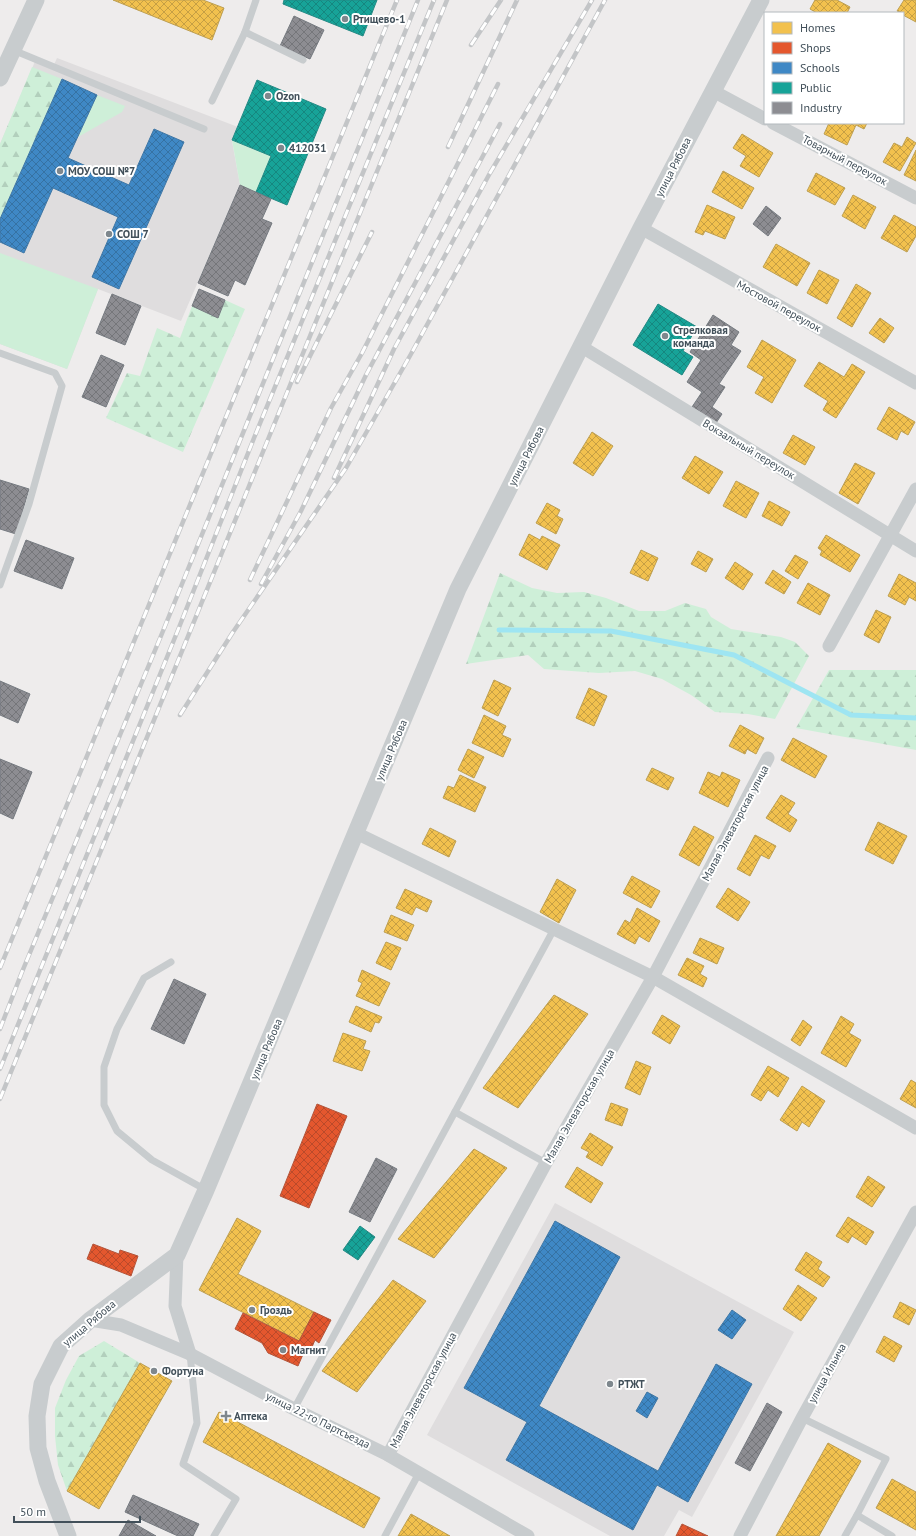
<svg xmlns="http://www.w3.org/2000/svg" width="916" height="1536" viewBox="0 0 916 1536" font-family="'PT Sans',sans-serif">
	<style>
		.education { fill: #dfddde }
		.grass { fill: #ceefd8 }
		.forest { fill: url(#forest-firs) }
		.homes { fill: url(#homes-cross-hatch); stroke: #bd9f52 }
		.shops { fill: url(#shops-cross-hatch); stroke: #b3553b }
		.schools { fill: url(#schools-cross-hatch); stroke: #4077a5 }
		.public { fill: url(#public-cross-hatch); stroke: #248a85 }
		.industry { fill: url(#industry-cross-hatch); stroke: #767b81 }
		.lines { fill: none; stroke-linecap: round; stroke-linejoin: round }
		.stream { stroke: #9ee5f2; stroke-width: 5 }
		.service { stroke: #c8ccce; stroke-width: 7 }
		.minor { stroke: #c8ccce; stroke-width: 13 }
		.tertiary { stroke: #c8ccce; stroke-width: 17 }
		.rail-casing { stroke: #c3c5c7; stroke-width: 4.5 }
		.rail { stroke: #fff; stroke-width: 3; stroke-dasharray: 9; stroke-linecap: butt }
		.poi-dot { fill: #7e878d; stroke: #fff; stroke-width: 1.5 }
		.labels { text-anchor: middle; stroke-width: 4; stroke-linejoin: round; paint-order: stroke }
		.poi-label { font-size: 11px; font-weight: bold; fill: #42505a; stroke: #fff; text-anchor: start }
		.street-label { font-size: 11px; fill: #42505a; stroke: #fff }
	</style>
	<defs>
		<pattern id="forest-firs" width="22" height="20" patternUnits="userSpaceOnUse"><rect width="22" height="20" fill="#ceefd8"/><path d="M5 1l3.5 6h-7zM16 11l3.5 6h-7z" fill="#b2cfbc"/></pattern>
		<pattern id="homes-cross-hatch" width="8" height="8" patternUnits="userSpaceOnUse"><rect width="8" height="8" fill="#f2c14e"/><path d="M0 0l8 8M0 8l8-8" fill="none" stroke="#c69f44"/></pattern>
		<pattern id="shops-cross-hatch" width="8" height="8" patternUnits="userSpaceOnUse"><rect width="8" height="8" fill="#e4572e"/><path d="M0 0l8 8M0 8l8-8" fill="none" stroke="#ba4a2a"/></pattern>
		<pattern id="schools-cross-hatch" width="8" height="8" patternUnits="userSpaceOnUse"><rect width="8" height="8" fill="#3f88c5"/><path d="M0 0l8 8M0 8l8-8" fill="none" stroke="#3672a3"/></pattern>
		<pattern id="public-cross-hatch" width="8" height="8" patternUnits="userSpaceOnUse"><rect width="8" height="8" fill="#17a398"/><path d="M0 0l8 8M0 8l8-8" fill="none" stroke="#16877f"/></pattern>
		<pattern id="industry-cross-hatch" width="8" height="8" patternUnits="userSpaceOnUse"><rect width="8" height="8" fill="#8d8d92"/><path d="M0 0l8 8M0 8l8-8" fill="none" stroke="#75767a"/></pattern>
	</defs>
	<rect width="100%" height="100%" fill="#eeecec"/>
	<g class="education">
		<path d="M 57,58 L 238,127 L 232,141 L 240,185 L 181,321 L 98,289 L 67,369 L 0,344 L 0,144 L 36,59 L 53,67 Z"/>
		<path d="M 555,1203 L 794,1332 L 692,1517 L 679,1510 L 664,1536 L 610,1536 L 427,1435 Z"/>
	</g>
	<g class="grass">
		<path d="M 97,95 L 125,106 L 122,112 L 78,137 Z"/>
		<path d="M 232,140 L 271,156 L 256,192 L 240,185 Z"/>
		<path d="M 0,253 L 98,289 L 67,369 L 0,344 Z"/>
	</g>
	<g class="forest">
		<path d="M 32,67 L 62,79 L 0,219 L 0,144 Z"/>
		<path d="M 225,300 L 245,309 L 183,452 L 106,418 L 127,373 L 140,376 L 157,328 L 180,338 L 192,306 L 217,317 Z"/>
		<path d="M 500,573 L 532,588 L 557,593 L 584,592 L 606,598 L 639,611 L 665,611 L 685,603 L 706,609 L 711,617 L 731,629 L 781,637 L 795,642 L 809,656 L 775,719 L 748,714 L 715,712 L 691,695 L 662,679 L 635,671 L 599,673 L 544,669 L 528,655 L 466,664 Z"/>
		<path d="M 829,670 L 916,670 L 916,750 L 796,728 Z"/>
		<path d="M 104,1341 L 140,1363 L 67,1491 L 58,1465 L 55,1436 L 55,1408 L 66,1380 L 79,1356 Z"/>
	</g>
	<g class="homes">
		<path d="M 113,0 L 203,0 L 224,8 L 212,40 Z"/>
		<path d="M 815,0 L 837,0 L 850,7 L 847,13 L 817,13 L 810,9 Z"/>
		<path d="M 904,0 L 916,0 L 916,22 L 903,15 L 903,13 L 897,11 Z"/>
		<path d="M 829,123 L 867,123 L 864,129 L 856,125 L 847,145 L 824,134 Z"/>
		<path d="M 742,134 L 773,153 L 759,177 L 740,166 L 746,156 L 733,148 Z"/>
		<path d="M 907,137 L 916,143 L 900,171 L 883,162 L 894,143 L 902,147 Z"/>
		<path d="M 916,150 L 916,181 L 904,175 Z"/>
		<path d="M 723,171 L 754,188 L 742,209 L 712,192 Z"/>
		<path d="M 816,173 L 845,188 L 835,205 L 807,191 Z"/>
		<path d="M 853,195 L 876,207 L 865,229 L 842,216 Z"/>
		<path d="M 707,205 L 735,217 L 725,239 L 705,231 L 703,235 L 695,232 Z"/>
		<path d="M 894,215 L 916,227 L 916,236 L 907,252 L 881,238 Z"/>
		<path d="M 776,244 L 810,263 L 797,286 L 763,267 Z"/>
		<path d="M 819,270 L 839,280 L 827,304 L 807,293 Z"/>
		<path d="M 856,284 L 871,293 L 852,327 L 837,318 Z"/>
		<path d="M 880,318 L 894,328 L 884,343 L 869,333 Z"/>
		<path d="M 762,340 L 796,360 L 772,403 L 755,393 L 764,377 L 747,367 Z"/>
		<path d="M 819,362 L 844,377 L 852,364 L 865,372 L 836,418 L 823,410 L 828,401 L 804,386 Z"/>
		<path d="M 889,407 L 915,422 L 908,435 L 901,431 L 897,440 L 877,429 Z"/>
		<path d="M 592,432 L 613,446 L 593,476 L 573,463 Z"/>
		<path d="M 793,435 L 815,447 L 805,465 L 783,453 Z"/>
		<path d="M 695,456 L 723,472 L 709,494 L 682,478 Z"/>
		<path d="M 855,463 L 875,473 L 858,504 L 839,493 Z"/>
		<path d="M 736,481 L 759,493 L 746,518 L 723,506 Z"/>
		<path d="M 769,501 L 790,512 L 782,526 L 762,516 Z"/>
		<path d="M 547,503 L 560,510 L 557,516 L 563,519 L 556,534 L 536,523 Z"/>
		<path d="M 529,534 L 540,540 L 542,536 L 560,545 L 547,570 L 519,555 Z"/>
		<path d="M 826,535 L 860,555 L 850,572 L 820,555 L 822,551 L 818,548 Z"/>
		<path d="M 641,550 L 658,558 L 648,581 L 630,573 Z"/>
		<path d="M 698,551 L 713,559 L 706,572 L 691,564 Z"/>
		<path d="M 795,555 L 808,562 L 798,579 L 785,571 Z"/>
		<path d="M 735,562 L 753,574 L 743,590 L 725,578 Z"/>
		<path d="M 773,570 L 791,582 L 784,594 L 765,583 Z"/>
		<path d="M 899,574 L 916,583 L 916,601 L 909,597 L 905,605 L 888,596 Z"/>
		<path d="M 808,583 L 830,595 L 820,615 L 797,603 Z"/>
		<path d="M 876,610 L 891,617 L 879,643 L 864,635 Z"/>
		<path d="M 494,680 L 511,688 L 498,716 L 482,708 Z"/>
		<path d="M 589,688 L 607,696 L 594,726 L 576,718 Z"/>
		<path d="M 484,715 L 506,726 L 502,735 L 511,739 L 503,757 L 472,743 Z"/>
		<path d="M 740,725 L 764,738 L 756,754 L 747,749 L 745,754 L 729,746 Z"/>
		<path d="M 793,738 L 827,756 L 815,778 L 781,760 Z"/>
		<path d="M 468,749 L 484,757 L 474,778 L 458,770 Z"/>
		<path d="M 652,768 L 674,778 L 668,790 L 646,780 Z"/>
		<path d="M 708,772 L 720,777 L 722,772 L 740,780 L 728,807 L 699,793 Z"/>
		<path d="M 460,775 L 486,787 L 475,812 L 443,798 L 448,786 L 454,788 Z"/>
		<path d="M 781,795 L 795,803 L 788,814 L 797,820 L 790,832 L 766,818 Z"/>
		<path d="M 878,822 L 907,836 L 893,864 L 865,850 Z"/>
		<path d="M 694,826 L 714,837 L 699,866 L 679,855 Z"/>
		<path d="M 430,828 L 456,841 L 449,857 L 422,844 Z"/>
		<path d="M 755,835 L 776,846 L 769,859 L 761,855 L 750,876 L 737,869 Z"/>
		<path d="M 632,876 L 660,891 L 651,908 L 623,893 Z"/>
		<path d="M 557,879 L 576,890 L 559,923 L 540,912 Z"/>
		<path d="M 728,888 L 750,902 L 738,921 L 716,907 Z"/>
		<path d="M 405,889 L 432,901 L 427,912 L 416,907 L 412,915 L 396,908 Z"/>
		<path d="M 637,908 L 660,921 L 649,942 L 639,936 L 635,944 L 617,934 L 625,920 L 630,923 Z"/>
		<path d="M 391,915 L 414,925 L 407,941 L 384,932 Z"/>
		<path d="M 700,938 L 724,948 L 717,964 L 693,953 Z"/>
		<path d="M 386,942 L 401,948 L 391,970 L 376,963 Z"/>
		<path d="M 687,958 L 704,966 L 700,974 L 707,978 L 703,987 L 678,975 Z"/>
		<path d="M 362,970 L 390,983 L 379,1006 L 356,996 L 362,983 L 358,981 Z"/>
		<path d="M 554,995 L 588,1014 L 518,1108 L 483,1088 Z"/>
		<path d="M 356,1006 L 382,1017 L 379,1023 L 375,1022 L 371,1032 L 349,1022 Z"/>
		<path d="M 662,1015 L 680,1026 L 670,1044 L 652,1033 Z"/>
		<path d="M 841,1016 L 854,1024 L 849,1033 L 861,1040 L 846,1067 L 821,1053 Z"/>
		<path d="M 803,1020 L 812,1027 L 800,1046 L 791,1040 Z"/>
		<path d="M 343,1033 L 366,1041 L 363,1049 L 370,1051 L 362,1071 L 333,1061 Z"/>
		<path d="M 636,1061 L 651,1067 L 640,1095 L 625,1088 Z"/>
		<path d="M 768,1066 L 789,1078 L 778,1097 L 768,1090 L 761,1101 L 751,1095 Z"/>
		<path d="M 911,1080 L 916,1083 L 916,1108 L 900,1099 Z"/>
		<path d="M 802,1086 L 825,1101 L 809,1127 L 802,1122 L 797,1131 L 780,1120 Z"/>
		<path d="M 611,1103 L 628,1109 L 622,1126 L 605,1120 Z"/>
		<path d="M 590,1133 L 613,1147 L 602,1166 L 586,1157 L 589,1152 L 581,1148 Z"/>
		<path d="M 474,1149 L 507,1168 L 434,1258 L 398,1239 Z"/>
		<path d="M 577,1167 L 603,1183 L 591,1203 L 565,1187 Z"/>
		<path d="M 868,1176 L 885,1187 L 872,1207 L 856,1197 Z"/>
		<path d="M 848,1217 L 874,1232 L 866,1245 L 852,1236 L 848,1243 L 836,1236 Z"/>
		<path d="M 237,1218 L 261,1231 L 238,1274 L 314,1312 L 299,1341 L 199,1290 Z"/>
		<path d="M 806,1252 L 822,1262 L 818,1269 L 830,1277 L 823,1287 L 795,1270 Z"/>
		<path d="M 393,1280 L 426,1301 L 357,1392 L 322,1371 Z"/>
		<path d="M 798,1285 L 817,1298 L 801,1321 L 783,1309 Z"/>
		<path d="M 900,1302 L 916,1310 L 909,1325 L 893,1317 Z"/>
		<path d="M 884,1336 L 902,1346 L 894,1362 L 876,1352 Z"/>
		<path d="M 140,1363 L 172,1381 L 99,1509 L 67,1491 Z"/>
		<path d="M 219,1412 L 380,1498 L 364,1528 L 203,1442 Z"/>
		<path d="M 828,1443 L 861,1461 L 819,1536 L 776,1536 Z"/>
		<path d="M 892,1479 L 916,1492 L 916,1530 L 876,1508 Z"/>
		<path d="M 411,1514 L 450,1536 L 398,1536 Z"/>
	</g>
	<g class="shops">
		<path d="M 317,1104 L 347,1116 L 309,1208 L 280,1196 Z"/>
		<path d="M 93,1244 L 119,1254 L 120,1250 L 138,1256 L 131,1276 L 87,1259 Z"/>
		<path d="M 314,1312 L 331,1320 L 319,1343 L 315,1340 L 309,1354 L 304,1352 L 298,1366 L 268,1353 L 262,1343 L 235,1329 L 243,1313 L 299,1341 Z"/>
		<path d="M 682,1524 L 708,1536 L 676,1536 Z"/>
	</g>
	<g class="schools">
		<path d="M 62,79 L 97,95 L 68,158 L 129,185 L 154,129 L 184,142 L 119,289 L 92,277 L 118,217 L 53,188 L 24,253 L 0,242 L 0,219 Z"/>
		<path d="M 555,1221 L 620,1257 L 539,1406 L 658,1471 L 716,1364 L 752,1384 L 688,1502 L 657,1485 L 633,1530 L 506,1460 L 527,1422 L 464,1388 Z"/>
		<path d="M 732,1310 L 746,1320 L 732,1339 L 718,1330 Z"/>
		<path d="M 647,1392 L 658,1398 L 647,1418 L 636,1411 Z"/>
	</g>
	<g class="public">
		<path d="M 284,0 L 377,0 L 363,36 L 283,4 Z"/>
		<path d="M 257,80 L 326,109 L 287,205 L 256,192 L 271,156 L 232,140 Z"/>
		<path d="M 658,304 L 697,327 L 683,351 L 693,357 L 682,375 L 633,345 Z"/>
		<path d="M 360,1226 L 375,1237 L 358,1260 L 343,1250 Z"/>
	</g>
	<g class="industry">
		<path d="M 294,16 L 324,30 L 310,59 L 280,46 Z"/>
		<path d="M 240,185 L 271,199 L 262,219 L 272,223 L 245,285 L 235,280 L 228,296 L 198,283 Z"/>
		<path d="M 766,206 L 781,218 L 768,236 L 753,224 Z"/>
		<path d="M 199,289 L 225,300 L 218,318 L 192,306 Z"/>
		<path d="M 112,294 L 141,306 L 125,345 L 96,333 Z"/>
		<path d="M 713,315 L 739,332 L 731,345 L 741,351 L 719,384 L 725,387 L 712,407 L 722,414 L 716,423 L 692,407 L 702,392 L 687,382 L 701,360 L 690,352 Z"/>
		<path d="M 101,355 L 124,365 L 106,407 L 82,397 Z"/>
		<path d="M 0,480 L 29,489 L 16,534 L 0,529 Z"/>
		<path d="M 26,540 L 74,558 L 62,589 L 14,571 Z"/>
		<path d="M 0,681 L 30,694 L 18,723 L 0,715 Z"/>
		<path d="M 0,759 L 32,772 L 13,819 L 0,813 Z"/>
		<path d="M 174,979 L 206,994 L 184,1044 L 151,1029 Z"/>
		<path d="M 376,1158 L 397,1169 L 370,1222 L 349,1212 Z"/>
		<path d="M 767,1403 L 782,1412 L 750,1471 L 735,1463 Z"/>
		<path d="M 133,1495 L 199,1524 L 193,1536 L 178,1536 L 125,1512 Z"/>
		<path d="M 128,1520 L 156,1536 L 119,1536 Z"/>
	</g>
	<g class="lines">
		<path class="stream" d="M 499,630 L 611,631 L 734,655 L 851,715 L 916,718"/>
		<g class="service">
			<path d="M 245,32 L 303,60"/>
			<path d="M 13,50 L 204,129"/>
			<path d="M 212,101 L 245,32 L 256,0"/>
			<path d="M 0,353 L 55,373 L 62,386 L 29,504 L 0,585"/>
			<path d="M 171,962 L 144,978 L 117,1029 L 104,1067 L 104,1105 L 117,1131 L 152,1160 L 206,1190"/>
			<path d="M 455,1112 L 546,1163"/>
			<path d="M 190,1354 L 197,1423 L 183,1464 L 236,1499 L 214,1536"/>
			<path d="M 294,1409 L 554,929"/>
			<path d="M 802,1418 L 886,1459 L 857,1515"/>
			<path d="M 385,1536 L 419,1473"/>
			<path d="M 845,1536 L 857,1515 L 892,1536"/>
		</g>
		<g class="minor">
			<path d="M 713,91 L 765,119"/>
			<path d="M 773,123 L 916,198"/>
			<path d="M 641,228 L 916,383"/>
			<path d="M 582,347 L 916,551"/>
			<path d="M 829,646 L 916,489"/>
			<path d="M 356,833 L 653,977 L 916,1128"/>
			<path d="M 177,1255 L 175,1306 L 190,1354"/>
			<path d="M 90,1320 L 121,1325 L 190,1354 L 294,1409 L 388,1455 L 528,1536"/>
			<path d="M 388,1455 L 546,1163 L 653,977 L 768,758"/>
			<path d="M 740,1536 L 802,1418 L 916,1212"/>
		</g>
		<g class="tertiary">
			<path d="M 0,78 L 36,0"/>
			<path d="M 68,1536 L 47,1481 L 38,1448 L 37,1416 L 42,1384 L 61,1346 L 90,1320 L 177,1255 L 206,1190 L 458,589 L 641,228 L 761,0"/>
		</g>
		<g class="rail-casing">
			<g id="rail">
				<path d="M 471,45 L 501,0"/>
				<path d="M 448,147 L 517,0"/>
				<path d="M 297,382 L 372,232"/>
				<path d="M 334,478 L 394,349 L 490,173 L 592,0"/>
				<path d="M 250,580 L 331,408 L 362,353 L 498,84"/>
				<path d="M 261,584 L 301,511 L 366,375 L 500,124"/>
				<path d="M 180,715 L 233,632 L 346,468 L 411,354 L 605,0"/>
				<path d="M 0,968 L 397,0"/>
				<path d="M 0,1029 L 22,972 L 163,631 L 418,0"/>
				<path d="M 0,1069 L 178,630 L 254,438 L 434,0"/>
				<path d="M 0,1099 L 347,245 L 447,0"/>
			</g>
		</g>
		<use href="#rail" class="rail"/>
	</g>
	<g class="poi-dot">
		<circle cx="345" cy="19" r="4"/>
		<circle cx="268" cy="96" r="4"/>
		<circle cx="281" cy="148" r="4"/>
		<circle cx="60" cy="171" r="4"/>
		<circle cx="109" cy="234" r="4"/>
		<circle cx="665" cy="336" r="4"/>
		<circle cx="252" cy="1310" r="4"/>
		<circle cx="283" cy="1350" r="4"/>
		<circle cx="154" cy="1371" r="4"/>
		<circle cx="610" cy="1384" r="4"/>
		<path d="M224 1410h4v4h4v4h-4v4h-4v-4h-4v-4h4z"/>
	</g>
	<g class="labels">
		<g class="poi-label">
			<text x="353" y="23">Ртищево-1</text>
			<text x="276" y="100">Ozon</text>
			<text x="289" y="152">412031</text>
			<text x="68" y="175">МОУ СОШ №7</text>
			<text x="117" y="238">СОШ 7</text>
			<text x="673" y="334">Стрелковая<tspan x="673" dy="13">команда</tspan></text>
			<text x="260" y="1314">Гроздь</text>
			<text x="291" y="1354">Магнит</text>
			<text x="162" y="1375">Фортуна</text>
			<text x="618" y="1388">РТЖТ</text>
			<text x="234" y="1420">Аптека</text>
		</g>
		<g class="street-label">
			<text transform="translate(845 160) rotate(28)" y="4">Товарный переулок</text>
			<text transform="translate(673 167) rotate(-63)" y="4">улица Рябова</text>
			<text transform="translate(779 306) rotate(29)" y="4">Мостовой переулок</text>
			<text transform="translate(749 449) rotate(31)" y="4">Вокзальный переулок</text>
			<text transform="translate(526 456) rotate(-63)" y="4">улица Рябова</text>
			<text transform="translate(391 750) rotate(-67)" y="4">улица Рябова</text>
			<text transform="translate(735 823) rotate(-62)" y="4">Малая Элеваторская улица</text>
			<text transform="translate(266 1049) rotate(-67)" y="4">улица Рябова</text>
			<text transform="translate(579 1106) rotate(-60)" y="4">Малая Элеваторская улица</text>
			<text transform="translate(89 1323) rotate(-40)" y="4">улица Рябова</text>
			<text transform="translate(827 1373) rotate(-61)" y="4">улица Ильича</text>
			<text transform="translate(423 1390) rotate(-62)" y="4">Малая Элеваторская улица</text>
			<text transform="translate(318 1420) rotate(26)" y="4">улица 22-го Партсъезда</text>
		</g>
	</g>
	<rect x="764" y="12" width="140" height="112" fill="#ffffff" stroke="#b3b9bd"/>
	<rect x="772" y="22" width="20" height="12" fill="#f2c14e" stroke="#b3b9bd"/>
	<text x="800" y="32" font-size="12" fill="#42505a">Homes</text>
	<rect x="772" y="42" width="20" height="12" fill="#e4572e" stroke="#b3b9bd"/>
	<text x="800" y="52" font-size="12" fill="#42505a">Shops</text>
	<rect x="772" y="62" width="20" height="12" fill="#3f88c5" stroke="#b3b9bd"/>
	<text x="800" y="72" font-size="12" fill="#42505a">Schools</text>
	<rect x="772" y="82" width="20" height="12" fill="#17a398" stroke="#b3b9bd"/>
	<text x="800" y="92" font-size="12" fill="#42505a">Public</text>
	<rect x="772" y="102" width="20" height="12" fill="#8d8d92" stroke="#b3b9bd"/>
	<text x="800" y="112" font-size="12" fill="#42505a">Industry</text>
	<path d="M14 1516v6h126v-6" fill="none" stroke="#42505a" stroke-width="2"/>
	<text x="20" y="1516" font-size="12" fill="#42505a" stroke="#ffffff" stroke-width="3" paint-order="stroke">50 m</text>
</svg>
